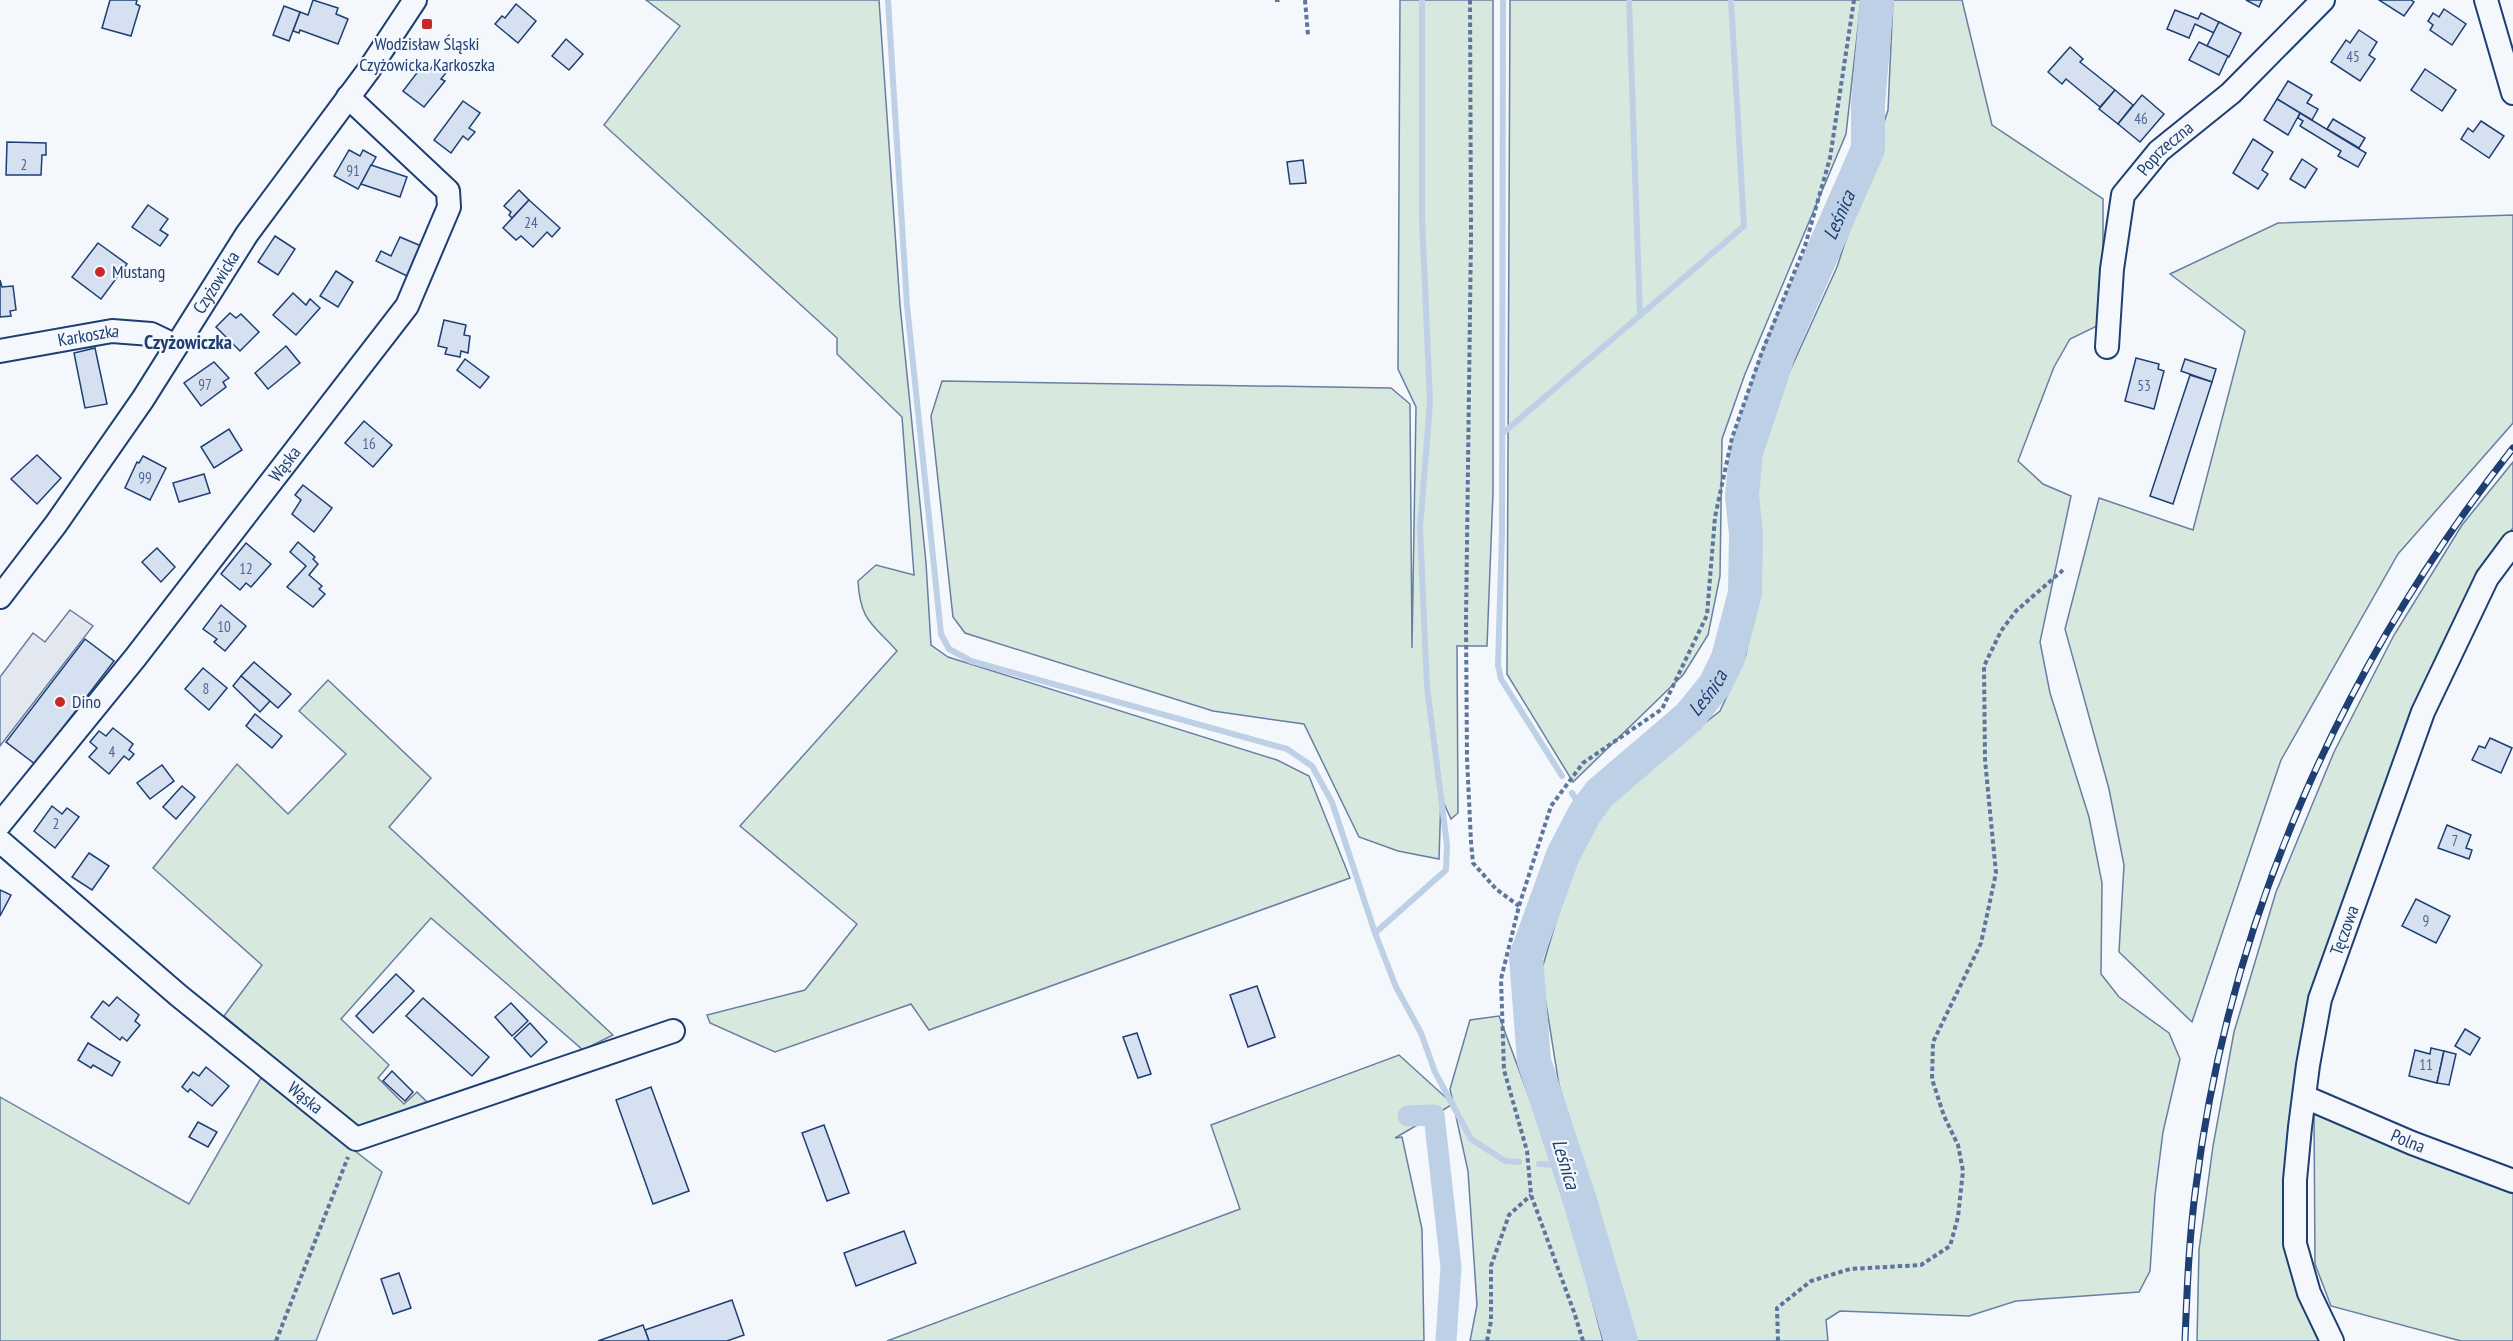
<svg xmlns="http://www.w3.org/2000/svg" width="2513" height="1341" viewBox="0 0 2513 1341" font-family="'PT Sans Narrow',sans-serif">
	<style>
		.green { fill: #d7e8df; stroke: #687fa3; stroke-width: 1.5 }
		.parking { fill: #e3e8f0; stroke: #687fa3; stroke-width: 1.5 }
		.lines { fill: none; stroke-linecap: round; stroke-linejoin: round }
		.stream { stroke: #bed0e5; stroke-width: 6 }
		.canal { stroke: #bed0e5; stroke-width: 21 }
		.river { stroke: #bed0e5; stroke-width: 34 }
		.building { fill: #d5e0f0; stroke: #1d3f73; stroke-width: 1.5 }
		.minor-casing { stroke: #1d3f73; stroke-width: 26 }
		.path { stroke: #5e769c; stroke-width: 4; stroke-dasharray: 4.5 3; stroke-linecap: butt }
		.minor { stroke: #f4f7fb; stroke-width: 22 }
		.rail-casing { stroke: #1d3f73; stroke-width: 7 }
		.rail { stroke: #f4f7fb; stroke-width: 4.5; stroke-dasharray: 14; stroke-linecap: butt }
		.poi-dot { fill: #c62828; stroke: #f4f7fb; stroke-width: 2 }
		.labels { text-anchor: middle; stroke-width: 4.5; stroke-linejoin: round; paint-order: stroke }
		.number-label { font-size: 15px; fill: #4b6792 }
		.poi-label { font-size: 18px; fill: #1d3f73; stroke: #f4f7fb; text-anchor: start }
		.street-label { font-size: 18px; fill: #1d3f73; stroke: #f4f7fb }
		.water-label { font-size: 20px; font-style: italic; fill: #1d3f73; stroke: #f4f7fb }
		.neighbourhood-label { font-size: 20px; font-weight: bold; fill: #1d3f73; stroke: #f4f7fb }
	</style>
	<rect width="100%" height="100%" fill="#f4f7fb"/>
	<g class="green">
		<path d="M 646,0 L 879,0 L 900,305 L 926,563 L 931,645 L 948,657 L 1277,760 L 1309,776 L 1350,878 L 929,1030 L 911,1004 L 775,1052 L 710,1023 L 707,1015 L 805,990 L 857,924 L 740,826 L 897,651 C 873,624 860,621 858,581 L 876,565 L 914,575 L 902,417 L 837,354 L 837,338 L 604,125 L 680,26 Z"/>
		<path d="M 1400,0 L 1493,0 L 1493,492 L 1487,646 L 1457,646 L 1458,813 L 1451,819 L 1441,797 L 1439,859 L 1398,851 L 1359,837 L 1304,724 L 1213,711 L 965,633 L 953,617 L 931,416 L 942,381 L 1391,388 L 1410,404 L 1412,648 L 1416,407 L 1398,369 Z"/>
		<path d="M 1510,0 L 1861,0 L 1846,134 L 1745,374 L 1722,439 L 1720,576 L 1708,635 L 1683,675 L 1573,782 L 1507,674 Z"/>
		<path d="M 1893,0 L 1962,0 L 1992,125 L 2103,199 L 2103,248 L 2097,326 L 2070,339 L 2054,367 L 2018,461 L 2043,484 L 2071,496 L 2040,642 L 2050,693 L 2089,817 L 2102,883 L 2101,974 L 2119,997 L 2169,1033 L 2180,1059 L 2163,1132 L 2155,1195 L 2150,1271 L 2139,1292 L 2016,1301 L 1969,1316 L 1840,1311 L 1826,1320 L 1828,1341 L 1634,1341 L 1559,1085 L 1541,972 L 1584,827 L 1611,796 L 1720,711 L 1746,655 L 1758,566 L 1753,518 L 1753,465 L 1760,437 L 1837,267 L 1888,110 Z"/>
		<path d="M 2513,215 L 2513,423 L 2398,554 L 2281,760 L 2192,1022 L 2119,952 L 2124,865 L 2109,789 L 2065,629 L 2099,498 L 2193,530 L 2245,331 L 2170,274 L 2278,223 Z"/>
		<path d="M 2513,462 L 2513,528 L 2497,548 L 2323,962 L 2287,1235 L 2323,1341 L 2197,1341 L 2199,1250 L 2213,1146 L 2234,1032 L 2276,892 L 2334,752 L 2394,635 L 2462,525 Z"/>
		<path d="M 328,680 L 431,778 L 389,827 L 613,1035 L 583,1050 L 431,918 L 341,1019 L 389,1065 L 378,1078 L 404,1104 L 417,1092 L 429,1104 L 359,1128 L 224,1016 L 262,965 L 153,868 L 237,764 L 288,814 L 346,754 L 299,711 Z"/>
		<path d="M 1499,1016 L 1560,1180 L 1603,1341 L 1470,1341 L 1477,1305 L 1468,1171 L 1450,1089 L 1470,1020 Z"/>
		<path d="M 1399,1055 L 1453,1104 L 1395,1138 L 1402,1137 L 1422,1229 L 1424,1341 L 887,1341 L 1240,1209 L 1211,1125 Z"/>
		<path d="M 261,1078 L 382,1172 L 316,1341 L 0,1341 L 0,1097 L 189,1204 Z"/>
		<path d="M 2314,1111 L 2513,1185 L 2513,1341 L 2461,1341 L 2331,1306 L 2315,1264 Z"/>
	</g>
	<path class="parking" d="M 70,610 L 93,626 L 0,746 L 0,677 L 33,633 L 45,642 Z"/>
	<g class="lines">
		<g class="stream">
			<path d="M 888,0 L 907,305 L 941,634 L 949,649 L 971,661 L 1287,749 L 1312,766 L 1332,802 L 1375,933 L 1396,987 L 1421,1033 L 1435,1072 L 1471,1139 L 1505,1161 L 1519,1162"/>
			<path d="M 1503,0 L 1502,533 L 1498,665 L 1501,679 L 1562,776"/>
			<path d="M 1629,0 L 1640,316"/>
			<path d="M 1503,433 L 1744,226 L 1731,0"/>
			<path d="M 1572,793 L 1585,813"/>
			<path d="M 1375,933 L 1446,870 L 1447,845 L 1427,687 L 1420,528 L 1430,402 L 1422,218 L 1422,0"/>
			<path d="M 1539,1164 L 1568,1166"/>
		</g>
		<path class="canal" d="M 1408,1116 L 1434,1115 L 1451,1267 L 1446,1341"/>
		<path class="river" id="s1" d="M 1621,1341 L 1580,1201 L 1534,1061 L 1526,957 L 1563,855 L 1585,813 L 1600,793 L 1689,717 L 1715,685 L 1728,658 L 1745,593 L 1746,534 L 1742,496 L 1746,452 L 1781,347 L 1868,149 L 1868,104 L 1877,0"/>
	</g>
	<g class="building">
		<path d="M 110,0 L 137,0 L 136,4 L 140,6 L 131,36 L 102,28 Z"/>
		<path d="M 313,0 L 338,8 L 336,14 L 348,19 L 338,44 L 300,30 L 299,33 L 293,31 L 300,12 L 308,15 Z"/>
		<path d="M 2246,0 L 2262,0 L 2259,7 Z"/>
		<path d="M 2379,0 L 2411,0 L 2414,2 L 2404,16 Z"/>
		<path d="M 516,4 L 536,21 L 518,43 L 495,24 L 502,16 L 505,18 Z"/>
		<path d="M 284,6 L 300,12 L 289,41 L 273,35 Z"/>
		<path d="M 2444,9 L 2466,24 L 2452,45 L 2430,30 L 2433,25 L 2428,21 L 2433,13 L 2439,17 Z"/>
		<path d="M 2175,10 L 2198,19 L 2201,13 L 2219,22 L 2214,33 L 2195,24 L 2189,38 L 2167,29 Z"/>
		<path d="M 2219,22 L 2241,33 L 2229,57 L 2207,46 Z"/>
		<path d="M 2359,30 L 2377,42 L 2369,55 L 2375,59 L 2360,81 L 2331,62 L 2346,40 L 2350,43 Z"/>
		<path d="M 566,39 L 583,54 L 569,70 L 552,56 Z"/>
		<path d="M 2199,42 L 2228,56 L 2219,75 L 2189,60 Z"/>
		<path d="M 2070,47 L 2083,59 L 2080,62 L 2115,90 L 2100,107 L 2066,79 L 2062,84 L 2048,72 Z"/>
		<path d="M 434,64 L 446,73 L 441,79 L 445,81 L 424,107 L 403,91 L 423,65 L 430,70 Z"/>
		<path d="M 2425,69 L 2456,90 L 2442,111 L 2411,90 Z"/>
		<path d="M 2288,81 L 2312,95 L 2307,103 L 2318,109 L 2312,120 L 2277,99 Z"/>
		<path d="M 2115,90 L 2133,105 L 2118,124 L 2099,109 Z"/>
		<path d="M 2142,95 L 2164,114 L 2140,142 L 2118,124 Z"/>
		<path d="M 2277,99 L 2300,113 L 2288,135 L 2264,120 Z"/>
		<path d="M 463,101 L 480,113 L 469,128 L 475,132 L 468,140 L 463,136 L 451,153 L 434,140 Z"/>
		<path d="M 2300,113 L 2366,153 L 2358,167 L 2338,156 L 2341,151 L 2300,126 L 2303,121 L 2298,118 Z"/>
		<path d="M 2333,119 L 2365,138 L 2359,148 L 2327,129 Z"/>
		<path d="M 2481,121 L 2504,136 L 2489,158 L 2461,139 L 2468,128 L 2473,132 Z"/>
		<path d="M 2253,139 L 2273,152 L 2262,170 L 2268,174 L 2258,189 L 2233,173 Z"/>
		<path d="M 7,142 L 46,143 L 46,155 L 42,155 L 41,175 L 6,175 Z"/>
		<path d="M 349,150 L 360,156 L 363,150 L 376,157 L 358,189 L 334,176 Z"/>
		<path d="M 2302,159 L 2317,169 L 2305,188 L 2290,179 Z"/>
		<path d="M 1303,160 L 1306,183 L 1290,184 L 1287,162 Z"/>
		<path d="M 371,165 L 407,177 L 400,197 L 361,184 Z"/>
		<path d="M 519,190 L 529,200 L 512,218 L 509,215 L 511,212 L 504,206 Z"/>
		<path d="M 529,200 L 560,228 L 552,237 L 547,232 L 533,247 L 521,236 L 516,240 L 503,228 Z"/>
		<path d="M 148,205 L 168,219 L 160,230 L 168,235 L 160,246 L 132,227 Z"/>
		<path d="M 275,236 L 295,249 L 278,275 L 258,262 Z"/>
		<path d="M 400,237 L 421,246 L 407,276 L 376,261 L 381,251 L 391,256 Z"/>
		<path d="M 98,243 L 127,264 L 101,299 L 72,277 Z"/>
		<path d="M 336,271 L 353,282 L 338,307 L 320,296 Z"/>
		<path d="M 0,280 L 2,287 L 13,286 L 16,310 L 10,311 L 11,316 L 0,317 Z"/>
		<path d="M 293,293 L 306,305 L 310,299 L 320,308 L 296,335 L 273,315 Z"/>
		<path d="M 230,313 L 236,318 L 241,314 L 259,332 L 240,351 L 216,327 Z"/>
		<path d="M 444,320 L 466,325 L 464,335 L 470,336 L 468,353 L 461,351 L 460,357 L 445,354 L 447,348 L 438,346 Z"/>
		<path d="M 286,346 L 300,363 L 268,389 L 255,373 Z"/>
		<path d="M 95,348 L 107,404 L 85,408 L 74,353 Z"/>
		<path d="M 2136,358 L 2159,364 L 2158,369 L 2164,371 L 2154,409 L 2125,401 Z"/>
		<path d="M 465,359 L 489,377 L 480,388 L 457,370 Z"/>
		<path d="M 2185,359 L 2216,369 L 2212,382 L 2181,371 Z"/>
		<path d="M 214,362 L 229,378 L 223,382 L 226,387 L 201,406 L 184,383 Z"/>
		<path d="M 2190,375 L 2212,382 L 2173,504 L 2150,496 Z"/>
		<path d="M 364,421 L 392,445 L 373,467 L 345,443 Z"/>
		<path d="M 229,429 L 242,450 L 214,468 L 201,447 Z"/>
		<path d="M 37,455 L 61,478 L 37,504 L 11,479 Z"/>
		<path d="M 143,456 L 166,468 L 150,500 L 125,488 L 137,462 L 139,463 Z"/>
		<path d="M 204,474 L 210,493 L 179,502 L 173,483 Z"/>
		<path d="M 303,485 L 332,508 L 314,532 L 292,514 L 301,500 L 295,495 Z"/>
		<path d="M 298,542 L 315,557 L 313,559 L 318,564 L 309,575 L 322,586 L 319,589 L 325,594 L 313,607 L 287,587 L 306,566 L 290,552 Z"/>
		<path d="M 246,543 L 271,564 L 251,587 L 246,583 L 240,590 L 221,574 Z"/>
		<path d="M 157,548 L 175,567 L 161,582 L 142,562 Z"/>
		<path d="M 221,605 L 246,626 L 225,651 L 214,642 L 217,639 L 203,629 Z"/>
		<path d="M 85,639 L 114,661 L 35,764 L 6,742 Z"/>
		<path d="M 254,662 L 291,694 L 278,708 L 241,676 Z"/>
		<path d="M 203,668 L 227,688 L 209,710 L 185,689 Z"/>
		<path d="M 241,676 L 270,701 L 260,712 L 233,686 Z"/>
		<path d="M 255,714 L 282,736 L 272,748 L 246,726 Z"/>
		<path d="M 113,728 L 133,744 L 129,750 L 134,754 L 129,760 L 124,756 L 109,774 L 89,757 L 97,748 L 90,742 L 99,731 L 106,736 Z"/>
		<path d="M 2490,738 L 2512,748 L 2501,773 L 2472,760 L 2479,746 L 2485,748 Z"/>
		<path d="M 162,765 L 174,781 L 150,799 L 137,783 Z"/>
		<path d="M 182,786 L 195,797 L 176,819 L 163,807 Z"/>
		<path d="M 52,806 L 62,814 L 67,808 L 79,817 L 55,848 L 34,831 Z"/>
		<path d="M 2447,825 L 2471,835 L 2466,848 L 2472,850 L 2469,859 L 2438,848 Z"/>
		<path d="M 89,853 L 109,866 L 92,890 L 72,877 Z"/>
		<path d="M 0,890 L 11,895 L 0,916 Z"/>
		<path d="M 2416,899 L 2450,916 L 2436,943 L 2402,926 Z"/>
		<path d="M 396,974 L 414,991 L 373,1033 L 356,1016 Z"/>
		<path d="M 1257,986 L 1275,1037 L 1248,1047 L 1230,995 Z"/>
		<path d="M 117,997 L 139,1015 L 135,1021 L 140,1025 L 127,1041 L 122,1037 L 120,1040 L 91,1017 L 103,1001 L 109,1006 Z"/>
		<path d="M 423,998 L 489,1057 L 472,1076 L 406,1016 Z"/>
		<path d="M 511,1003 L 528,1021 L 512,1036 L 495,1017 Z"/>
		<path d="M 530,1023 L 547,1042 L 531,1057 L 514,1038 Z"/>
		<path d="M 2465,1029 L 2480,1038 L 2470,1055 L 2455,1046 Z"/>
		<path d="M 1137,1033 L 1151,1074 L 1138,1078 L 1123,1037 Z"/>
		<path d="M 88,1043 L 120,1062 L 112,1076 L 93,1065 L 91,1068 L 78,1060 Z"/>
		<path d="M 2431,1048 L 2444,1051 L 2437,1083 L 2409,1076 L 2415,1050 L 2430,1054 Z"/>
		<path d="M 2444,1051 L 2456,1054 L 2449,1085 L 2437,1083 Z"/>
		<path d="M 206,1067 L 229,1086 L 212,1106 L 190,1089 L 188,1092 L 182,1087 L 193,1072 L 199,1076 Z"/>
		<path d="M 392,1071 L 413,1092 L 405,1101 L 383,1081 Z"/>
		<path d="M 651,1087 L 689,1191 L 653,1204 L 616,1100 Z"/>
		<path d="M 198,1122 L 217,1132 L 208,1147 L 189,1137 Z"/>
		<path d="M 824,1125 L 849,1193 L 827,1201 L 802,1133 Z"/>
		<path d="M 904,1231 L 916,1263 L 856,1286 L 844,1253 Z"/>
		<path d="M 399,1273 L 411,1308 L 393,1314 L 381,1279 Z"/>
		<path d="M 732,1300 L 744,1335 L 727,1341 L 649,1341 L 645,1330 Z"/>
		<path d="M 643,1325 L 649,1341 L 598,1341 Z"/>
	</g>
	<g class="lines">
		<g class="minor-casing">
			<g id="minor">
				<path d="M 2486,0 L 2513,93"/>
				<path id="s2" d="M 2107,347 L 2112,269 L 2123,195 L 2159,151 L 2231,93 L 2323,0"/>
				<path id="s3" d="M 0,351 L 112,331 L 151,334 L 176,346"/>
				<path id="s4" d="M 0,597 L 56,524 L 143,399 L 247,234 L 368,71 L 415,0"/>
				<path id="s5" d="M 0,824 L 135,658 L 407,306 L 449,207 L 448,191 L 348,97"/>
				<path id="s6" d="M 0,841 L 178,995 L 356,1139 L 673,1031"/>
				<path id="s7" d="M 2305,1097 L 2412,1143 L 2513,1181"/>
				<path id="s8" d="M 2332,1341 L 2309,1293 L 2295,1244 L 2295,1180 L 2300,1127 L 2308,1065 L 2320,999 L 2423,712 L 2487,578 L 2513,543"/>
			</g>
		</g>
		<g class="path">
			<path d="M 1275,0 L 1280,0"/>
			<path d="M 1305,0 L 1308,35"/>
			<path d="M 1470,0 L 1471,236 L 1466,621 L 1467,758 L 1471,842 L 1473,863 L 1496,889 L 1519,906"/>
			<path d="M 276,1341 L 348,1157"/>
			<path d="M 1487,1341 L 1491,1321 L 1491,1266 L 1509,1215 L 1531,1195"/>
			<path d="M 1583,1341 L 1574,1312 L 1531,1195 L 1527,1151 L 1504,1070 L 1501,979 L 1519,906 L 1551,806 L 1583,763 L 1662,709 L 1707,615 L 1715,517 L 1732,438 L 1762,352 L 1805,246 L 1830,158 L 1854,0"/>
			<path d="M 1778,1341 L 1777,1308 L 1811,1281 L 1850,1269 L 1921,1265 L 1950,1246 L 1958,1217 L 1963,1171 L 1958,1145 L 1944,1116 L 1932,1079 L 1933,1042 L 1981,943 L 1996,873 L 1985,760 L 1984,666 L 2001,631 L 2016,611 L 2063,570"/>
		</g>
		<use href="#minor" class="minor"/>
		<g class="rail-casing">
			<path id="rail" d="M 2185,1341 C 2187,1289 2189,1237 2196,1186 C 2230,915 2345,661 2513,448"/>
		</g>
		<use href="#rail" class="rail"/>
	</g>
	<g class="poi-dot">
		<rect x="421" y="18" width="12" height="12" rx="3"/>
		<circle cx="100" cy="272" r="6"/>
		<circle cx="60" cy="702" r="6"/>
	</g>
	<g class="labels">
		<g class="number-label">
			<text x="2353" y="62">45</text>
			<text x="2141" y="124">46</text>
			<text x="24" y="170">2</text>
			<text x="353" y="176">91</text>
			<text x="531" y="228">24</text>
			<text x="205" y="390">97</text>
			<text x="2144" y="391">53</text>
			<text x="369" y="449">16</text>
			<text x="145" y="483">99</text>
			<text x="246" y="574">12</text>
			<text x="224" y="632">10</text>
			<text x="206" y="694">8</text>
			<text x="112" y="757">4</text>
			<text x="56" y="829">2</text>
			<text x="2455" y="846">7</text>
			<text x="2426" y="926">9</text>
			<text x="2426" y="1070">11</text>
		</g>
		<g class="poi-label">
			<text x="427" y="50" text-anchor="middle">Wodzisław Śląski<tspan x="427" dy="21">Czyżowicka Karkoszka</tspan></text>
			<text x="112" y="278">Mustang</text>
			<text x="72" y="708">Dino</text>
		</g>
		<g class="street-label">
			<text dy="6" stroke="none"><textPath href="#s2" startOffset="216">Poprzeczna</textPath></text>
			<text dy="6" stroke="none"><textPath href="#s4" startOffset="382">Czyżowicka</textPath></text>
			<text dy="6" stroke="none"><textPath href="#s3" startOffset="90">Karkoszka</textPath></text>
			<text dy="6" stroke="none"><textPath href="#s5" startOffset="459">Wąska</textPath></text>
			<text dy="6" stroke="none"><textPath href="#s8" startOffset="424">Tęczowa</textPath></text>
			<text dy="6" stroke="none"><textPath href="#s6" startOffset="399">Wąska</textPath></text>
			<text dy="6" stroke="none"><textPath href="#s7" startOffset="112">Polna</textPath></text>
		</g>
		<g class="water-label">
			<text dy="7" stroke="none"><textPath href="#s1" startOffset="1230">Leśnica</textPath></text>
			<text dy="7" stroke="none"><textPath href="#s1" startOffset="726">Leśnica</textPath></text>
			<text transform="translate(1566 1164) rotate(73)" y="7">Leśnica</text>
		</g>
		<g class="neighbourhood-label">
			<text x="188" y="349">Czyżowiczka</text>
		</g>
	</g>
</svg>
